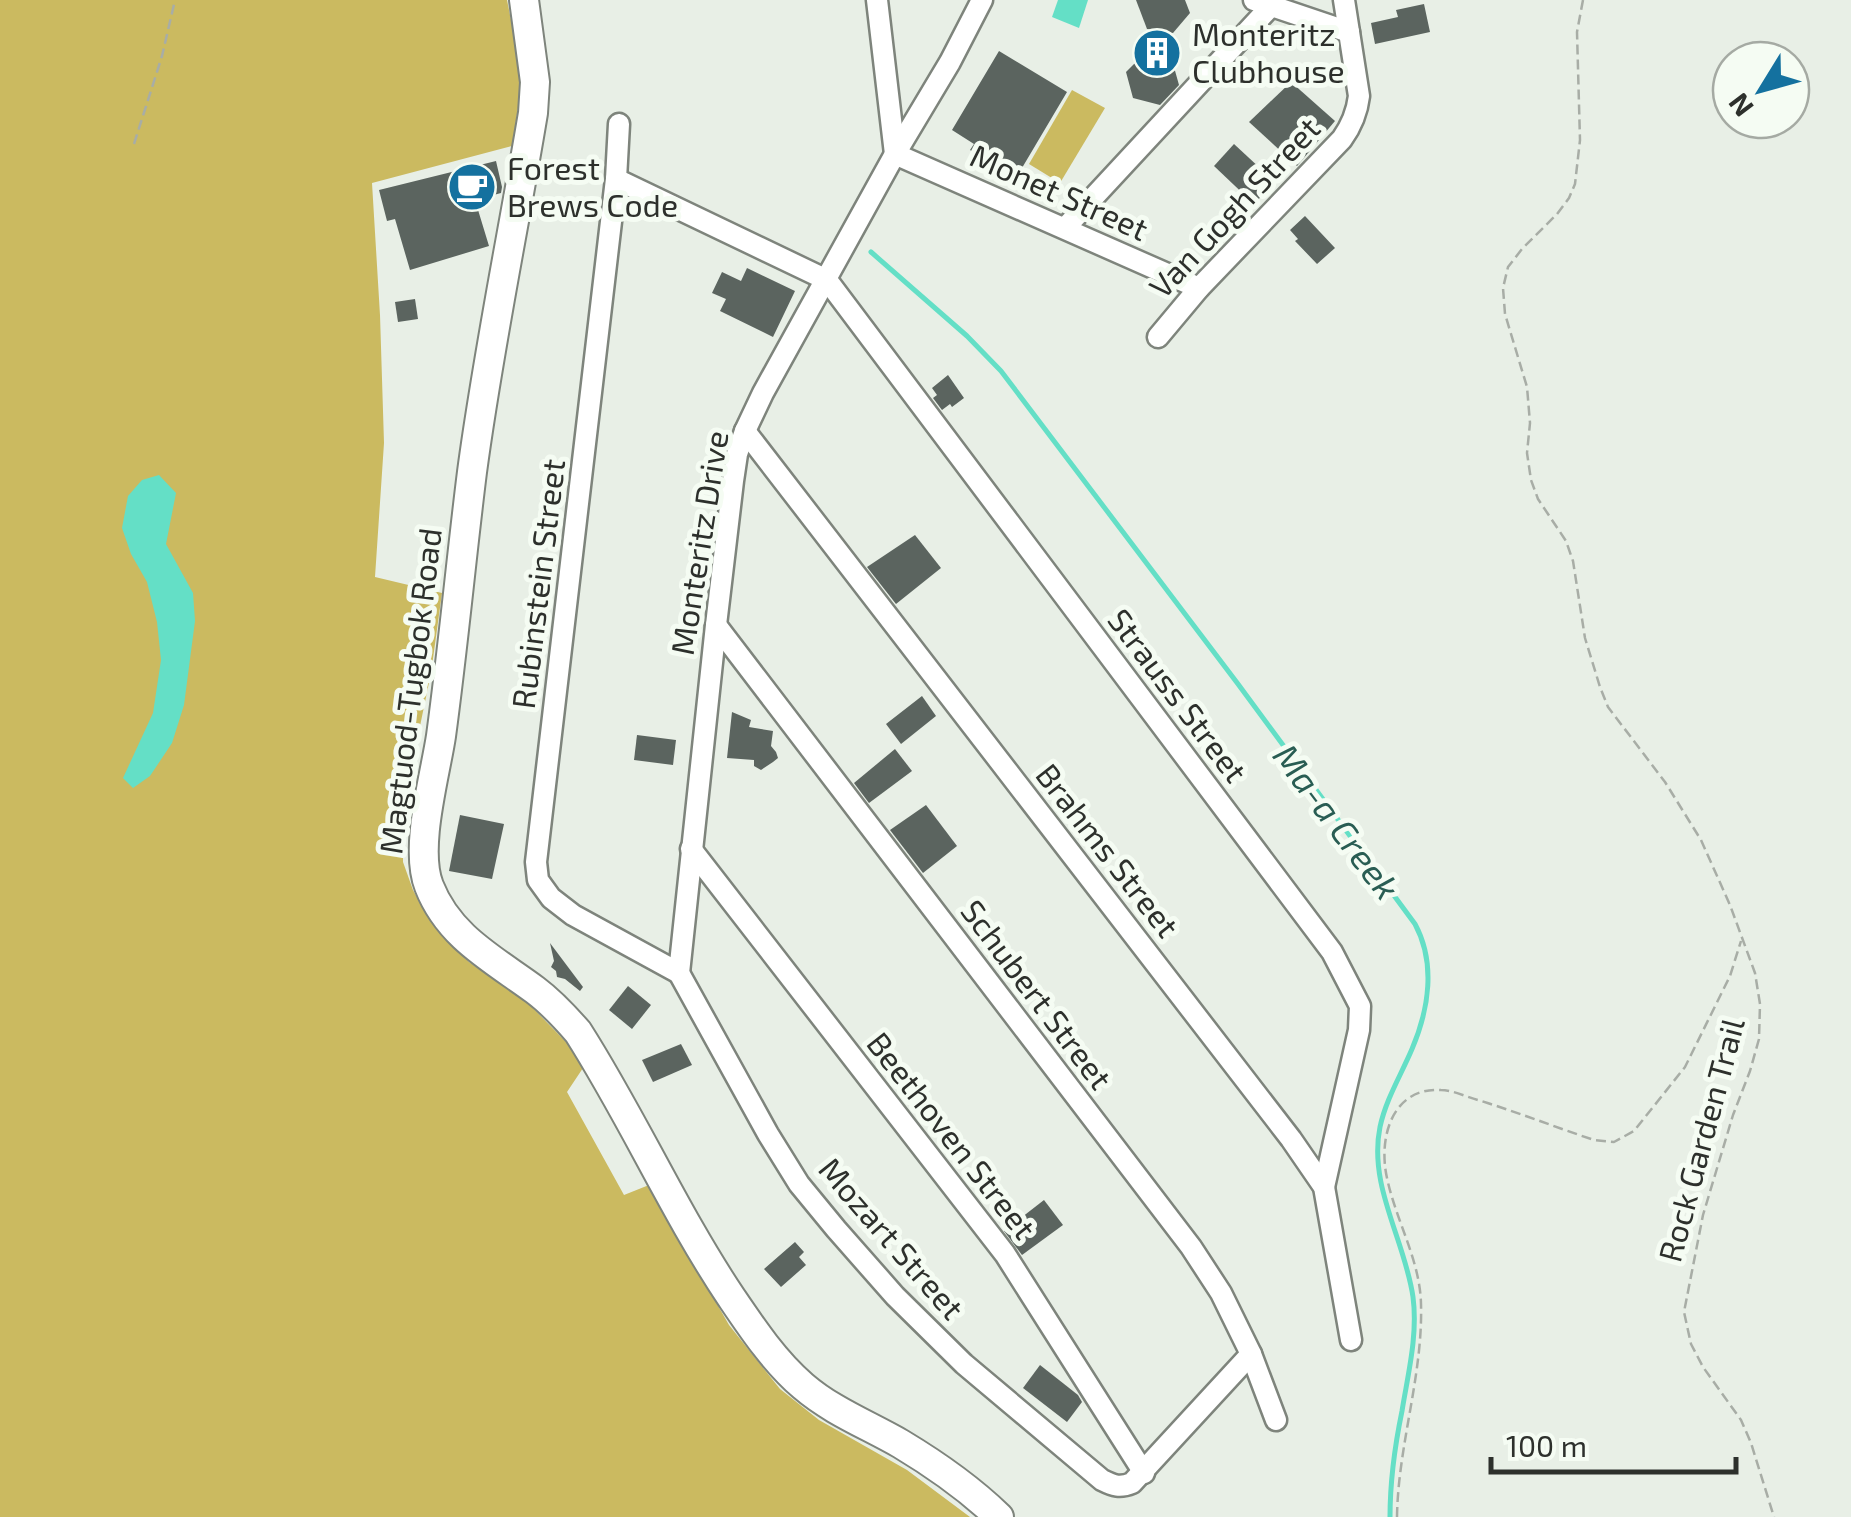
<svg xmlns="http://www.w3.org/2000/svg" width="1851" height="1517" viewBox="0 0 1851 1517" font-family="'Exo 2',sans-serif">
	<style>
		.green { fill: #cbba60 }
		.water { fill: #64dfc6 }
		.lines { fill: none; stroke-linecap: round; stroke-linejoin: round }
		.stream { stroke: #64dfc6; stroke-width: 5 }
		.building { fill: #5b645f }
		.street-casing { stroke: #7e847c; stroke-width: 25 }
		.secondary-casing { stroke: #7e847c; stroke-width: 32 }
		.path { stroke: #a8ada6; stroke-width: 2.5; stroke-dasharray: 10 5; stroke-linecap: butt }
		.street { stroke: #fff; stroke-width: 20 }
		.secondary { stroke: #fff; stroke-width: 28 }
		.labels { text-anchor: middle; stroke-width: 10; stroke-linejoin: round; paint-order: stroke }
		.poi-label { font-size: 32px; fill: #2d302c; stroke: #f5fcf3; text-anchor: start }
		.street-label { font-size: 32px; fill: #2d302c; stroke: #f5fcf3 }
		.water-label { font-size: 35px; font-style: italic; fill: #295d53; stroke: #f5fcf3 }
	</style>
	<rect width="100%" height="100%" fill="#e8efe6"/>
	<g class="green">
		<path d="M 0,0 L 507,0 L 518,55 L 520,95 L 512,146 L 372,183 L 380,315 L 384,443 L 375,577 L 442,593 L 431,673 L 414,755 L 403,839 L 403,862 L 413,890 L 426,914 L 445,938 L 469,962 L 528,1003 L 567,1043 L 585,1065 L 567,1092 L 624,1195 L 649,1185 L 729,1325 L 780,1389 L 819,1420 L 907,1470 L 970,1517 L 0,1517 Z"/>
		<path d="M 1072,90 L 1105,108 L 1060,183 L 1029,164 Z"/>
	</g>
	<g class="water">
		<path d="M 1058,0 L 1088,0 L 1079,28 L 1052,17 Z"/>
		<path d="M 159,475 L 176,493 L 166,544 L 193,593 L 195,621 L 184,705 L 172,743 L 150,776 L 133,788 L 123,778 L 153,713 L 161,660 L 157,622 L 147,582 L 131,554 L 122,528 L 128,496 L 142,480 Z"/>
	</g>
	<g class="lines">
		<path class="stream" d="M 871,252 L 967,336 L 1001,371 L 1238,684 L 1415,924 C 1436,963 1429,1009 1412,1049 C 1401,1075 1386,1099 1380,1127 C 1368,1186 1405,1240 1413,1297 C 1418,1335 1408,1374 1402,1411 C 1395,1445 1390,1482 1390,1517"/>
	</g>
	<g class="building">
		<path d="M 1136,0 L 1185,0 L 1190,13 L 1173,33 L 1147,29 Z"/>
		<path d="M 1424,4 L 1430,32 L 1375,44 L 1371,23 L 1398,17 L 1396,10 Z"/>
		<path d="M 1163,35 L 1160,56 L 1172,60 L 1179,85 L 1160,105 L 1133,98 L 1126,72 Z"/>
		<path d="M 999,51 L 1067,92 L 1019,173 L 995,158 L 992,164 L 970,150 L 974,144 L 952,130 Z"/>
		<path d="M 1291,82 L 1335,121 L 1297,166 L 1249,122 Z"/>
		<path d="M 1234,144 L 1275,182 L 1254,204 L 1214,166 Z"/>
		<path d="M 496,161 L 502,187 L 501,193 L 475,200 L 489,246 L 410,270 L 395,219 L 387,221 L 379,190 Z"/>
		<path d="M 1305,216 L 1335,248 L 1317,264 L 1295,241 L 1298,239 L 1290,230 Z"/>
		<path d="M 747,268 L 795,291 L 773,337 L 720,311 L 726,299 L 712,293 L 722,272 L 741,281 Z"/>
		<path d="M 415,299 L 418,319 L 398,322 L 395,302 Z"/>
		<path d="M 948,375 L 964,398 L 952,407 L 950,404 L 942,410 L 933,398 L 937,395 L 932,388 Z"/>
		<path d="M 915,535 L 941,568 L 896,604 L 867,567 Z"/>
		<path d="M 922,696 L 936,716 L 901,744 L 886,724 Z"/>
		<path d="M 732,712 L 751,720 L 749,727 L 773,731 L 771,746 L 776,752 L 778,758 L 773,762 L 761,770 L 754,766 L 754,760 L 727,758 Z"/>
		<path d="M 637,735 L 676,740 L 673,765 L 634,760 Z"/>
		<path d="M 895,749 L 912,771 L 869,803 L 854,783 Z"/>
		<path d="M 926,805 L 957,846 L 923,873 L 890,830 Z"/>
		<path d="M 460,815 L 504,824 L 492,879 L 449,871 Z"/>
		<path d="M 550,943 L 583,987 L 580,991 L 565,979 L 557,977 L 556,971 L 551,967 L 554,961 Z"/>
		<path d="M 628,986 L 651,1005 L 632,1029 L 609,1010 Z"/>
		<path d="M 681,1044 L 692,1065 L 653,1082 L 642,1060 Z"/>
		<path d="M 1044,1200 L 1063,1225 L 1022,1255 L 1004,1231 Z"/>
		<path d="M 795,1242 L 804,1252 L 799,1257 L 806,1265 L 781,1287 L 764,1269 Z"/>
		<path d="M 1040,1365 L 1078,1395 L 1082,1402 L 1067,1422 L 1023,1388 Z"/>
	</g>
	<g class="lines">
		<g class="street-casing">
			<g id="street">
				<path d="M 877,0 L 895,154 L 1199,288"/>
				<path d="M 1254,0 L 1349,32"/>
				<path d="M 619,124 L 616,179 L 536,862 L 538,880 L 551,898 L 573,915 L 679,973"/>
				<path d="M 616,179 L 827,280 L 1332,952 L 1360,1006 L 1359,1030 L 1324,1187"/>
				<path d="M 1065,228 L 1271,6"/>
				<path d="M 1158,337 L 1199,288 L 1342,139 C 1352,125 1357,113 1359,96 L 1344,0"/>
				<path d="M 745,431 L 1291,1139 L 1324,1187 L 1351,1340"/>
				<path d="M 716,625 L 1191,1247 L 1221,1293 L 1251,1354 L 1276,1420"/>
				<path d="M 691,849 L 1005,1254 L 1144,1473"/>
				<path d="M 679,973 L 716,625 L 733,481 L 737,454 L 745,431 L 763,393 L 895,154 L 950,62 L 982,0"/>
				<path d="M 679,973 L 768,1134 L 799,1184 L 836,1229 L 895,1296 L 964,1364 L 1102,1480 C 1114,1486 1120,1488 1132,1483 L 1251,1354"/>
			</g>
		</g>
		<g class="secondary-casing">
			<path id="secondary" d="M 524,0 L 535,82 L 533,113 C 513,233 488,352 472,472 C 461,560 453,648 441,736 C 435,776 414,848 429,886 C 449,937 493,959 535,990 C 551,1002 565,1017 578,1032 C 633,1118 674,1212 731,1297 C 752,1328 774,1361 803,1386 C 832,1411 868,1425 901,1444 C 936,1465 969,1488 999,1517"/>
		</g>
		<g class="path">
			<path d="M 1583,0 L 1577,32 L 1580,140 L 1575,184 L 1569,198 L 1557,214 L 1522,249 L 1508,267 L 1503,288 L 1505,314 L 1527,387 L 1530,423 L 1527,453 L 1531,480 L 1538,499 L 1566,541 L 1573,561 L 1585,638 L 1600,687 L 1608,707 L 1665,782 L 1701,840 L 1730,905 L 1755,973 L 1760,1004 L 1759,1039 L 1750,1071 L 1733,1115 L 1703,1215 L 1684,1312 L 1691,1344 L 1703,1367 L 1741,1420 L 1751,1443 L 1774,1517"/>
			<path d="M 134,144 L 162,56 L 175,0"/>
			<path d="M 1397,1517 C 1398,1445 1423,1376 1421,1304 C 1420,1260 1396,1221 1387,1178 C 1378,1138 1392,1087 1441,1090 C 1453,1090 1466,1097 1478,1100 C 1517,1112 1555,1127 1594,1140 L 1614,1142 L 1634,1131 L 1685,1067 L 1730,976 L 1741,941"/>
		</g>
		<use href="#street" class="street"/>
		<use href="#secondary" class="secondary"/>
	</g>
	<defs>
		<g id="building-disc" transform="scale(2.5)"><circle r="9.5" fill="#14719f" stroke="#f5fcf3"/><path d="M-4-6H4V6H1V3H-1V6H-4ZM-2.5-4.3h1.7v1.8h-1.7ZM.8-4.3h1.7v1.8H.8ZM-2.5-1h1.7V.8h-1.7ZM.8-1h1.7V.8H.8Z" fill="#fff"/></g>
		<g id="cafe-disc" transform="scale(2.5)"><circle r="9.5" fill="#14719f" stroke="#f5fcf3"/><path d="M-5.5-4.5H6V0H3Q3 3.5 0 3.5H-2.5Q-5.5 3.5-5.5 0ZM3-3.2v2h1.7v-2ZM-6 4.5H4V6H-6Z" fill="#fff"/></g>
	</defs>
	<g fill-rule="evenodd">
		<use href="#building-disc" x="1157" y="53"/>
		<use href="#cafe-disc" x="472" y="187"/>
	</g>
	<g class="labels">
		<g class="poi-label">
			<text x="1192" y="46">Monteritz<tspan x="1192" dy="37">Clubhouse</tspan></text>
			<text x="507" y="180">Forest<tspan x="507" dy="37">Brews Code</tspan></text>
		</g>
		<g class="street-label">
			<text transform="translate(1059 193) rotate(24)" y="11">Monet Street</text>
			<text transform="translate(1235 208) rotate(-47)" y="11">Van Gogh Street</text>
			<text transform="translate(700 543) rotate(-81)" y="11">Monteritz Drive</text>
			<text transform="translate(539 584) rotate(-83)" y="11">Rubinstein Street</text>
			<text transform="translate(411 691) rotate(-83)" y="11">Magtuod-Tugbok Road</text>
			<text transform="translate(1177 696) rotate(53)" y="11">Strauss Street</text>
			<text transform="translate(1107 851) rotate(52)" y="11">Brahms Street</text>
			<text transform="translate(1036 995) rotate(53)" y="11">Schubert Street</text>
			<text transform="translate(951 1136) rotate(52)" y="11">Beethoven Street</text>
			<text transform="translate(1702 1140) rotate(-75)" y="11">Rock Garden Trail</text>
			<text transform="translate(891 1239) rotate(49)" y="11">Mozart Street</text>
		</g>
		<g class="water-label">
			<text transform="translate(1336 822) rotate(53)" y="12">Ma-a Creek</text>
		</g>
	</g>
	<g transform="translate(1761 90) rotate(233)"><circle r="48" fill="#f5fcf3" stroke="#a5aaa3" stroke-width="2.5"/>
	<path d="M0-8L18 38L0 25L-18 38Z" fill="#14719f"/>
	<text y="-15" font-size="28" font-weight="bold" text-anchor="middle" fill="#2d302c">N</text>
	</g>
	<path d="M1491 1457v15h245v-15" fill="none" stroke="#2d302c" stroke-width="5"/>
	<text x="1506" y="1457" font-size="30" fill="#2d302c" stroke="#f5fcf3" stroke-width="8" paint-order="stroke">100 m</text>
</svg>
